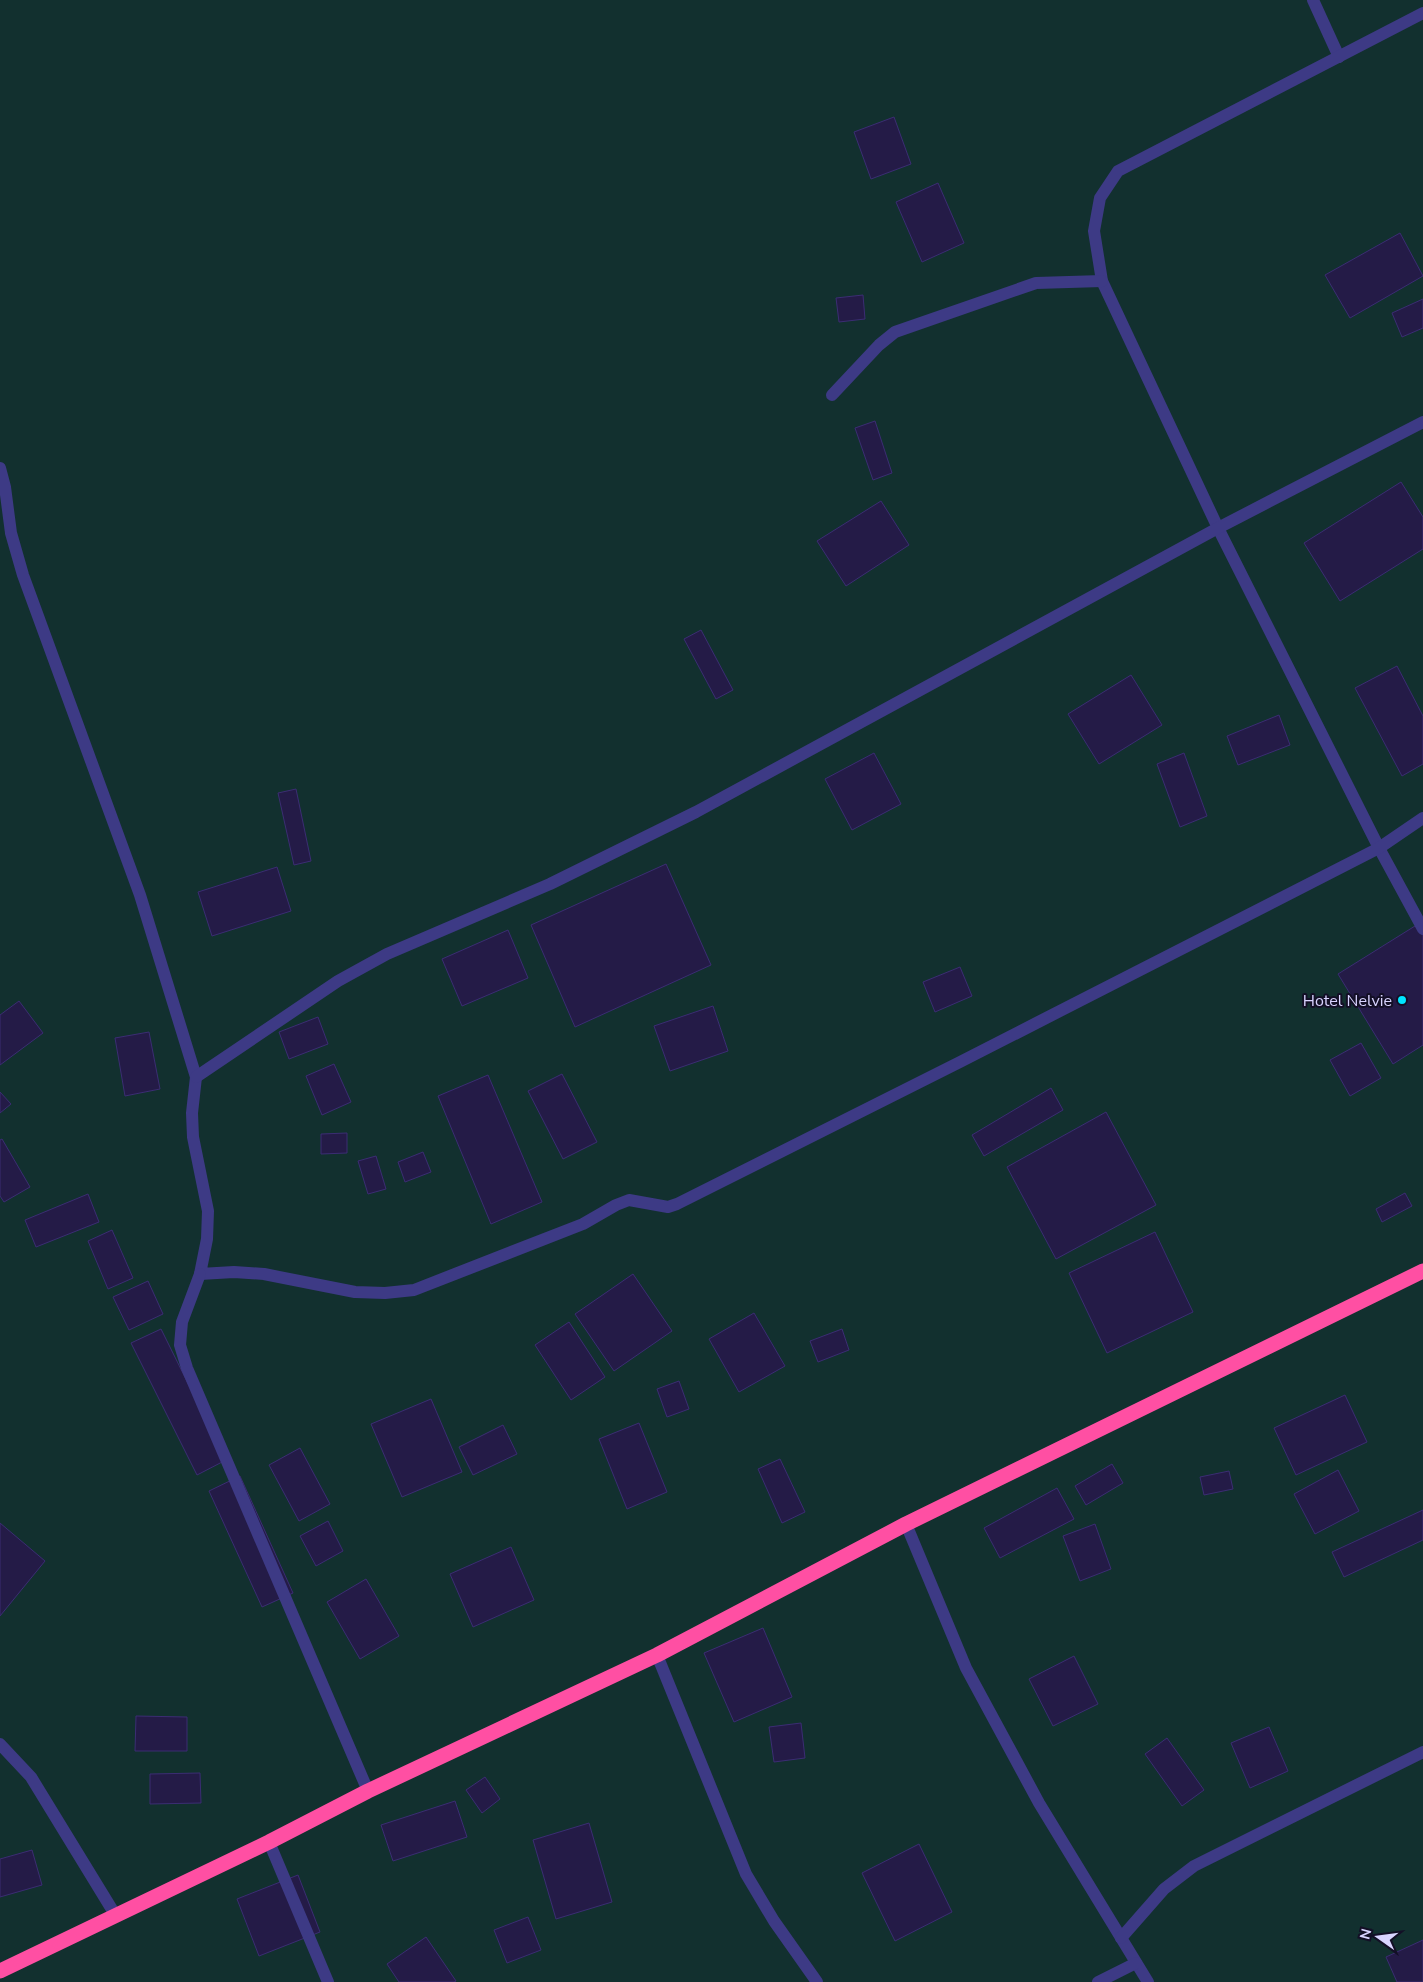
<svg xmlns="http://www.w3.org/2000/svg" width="1423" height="1982" viewBox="0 0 1423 1982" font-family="'Nunito Sans',sans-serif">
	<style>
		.green { fill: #12302f }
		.building { fill: #241b47; stroke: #3b2d73 }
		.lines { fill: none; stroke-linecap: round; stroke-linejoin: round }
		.lane { stroke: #3d3a85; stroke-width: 12 }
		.street { stroke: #3d3a85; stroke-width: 12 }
		.highway { stroke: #ff4fa3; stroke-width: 15 }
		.poi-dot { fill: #00e5ff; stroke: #130f26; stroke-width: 2 }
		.labels { text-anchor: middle; stroke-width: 4; stroke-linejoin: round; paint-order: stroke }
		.poi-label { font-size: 16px; fill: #d9d4ff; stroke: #130f26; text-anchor: end }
	</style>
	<rect width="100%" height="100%" fill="#130f26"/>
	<rect class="green" x="0" y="0" width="1423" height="1982"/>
	<g class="building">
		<path d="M 894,117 L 911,164 L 871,179 L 854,132 Z"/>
		<path d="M 938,183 L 964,243 L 922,262 L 896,202 Z"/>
		<path d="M 1400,233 L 1423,276 L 1350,318 L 1325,275 Z"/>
		<path d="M 863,295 L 865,319 L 839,322 L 836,298 Z"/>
		<path d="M 1423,299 L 1423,328 L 1402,337 L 1392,313 Z"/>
		<path d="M 875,421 L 892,473 L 873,480 L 855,428 Z"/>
		<path d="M 1401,482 L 1423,517 L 1423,549 L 1340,601 L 1304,543 Z"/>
		<path d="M 881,501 L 909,545 L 846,586 L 817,541 Z"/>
		<path d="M 701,630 L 733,690 L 716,699 L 684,639 Z"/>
		<path d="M 1397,666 L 1423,716 L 1423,764 L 1402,776 L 1355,688 Z"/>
		<path d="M 1131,675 L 1162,725 L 1099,764 L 1068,714 Z"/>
		<path d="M 1279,715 L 1290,745 L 1238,765 L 1227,736 Z"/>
		<path d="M 874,753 L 901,804 L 852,830 L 825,779 Z"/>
		<path d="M 1184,753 L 1207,816 L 1180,827 L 1157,764 Z"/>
		<path d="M 296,789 L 311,861 L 294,865 L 278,793 Z"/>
		<path d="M 666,864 L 711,965 L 575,1027 L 531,925 Z"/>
		<path d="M 277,867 L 291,911 L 212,936 L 198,892 Z"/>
		<path d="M 1423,921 L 1423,1045 L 1393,1064 L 1338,974 Z"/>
		<path d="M 508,930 L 528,978 L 462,1006 L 442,959 Z"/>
		<path d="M 960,967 L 972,996 L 935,1012 L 923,982 Z"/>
		<path d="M 19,1001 L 43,1033 L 0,1065 L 0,1015 Z"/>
		<path d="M 713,1006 L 728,1051 L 670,1071 L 654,1026 Z"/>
		<path d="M 318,1017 L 328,1044 L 289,1059 L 279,1032 Z"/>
		<path d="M 149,1032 L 160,1089 L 125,1096 L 115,1038 Z"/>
		<path d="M 1361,1043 L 1381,1078 L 1350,1096 L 1330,1060 Z"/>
		<path d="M 334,1064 L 351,1102 L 322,1115 L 306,1076 Z"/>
		<path d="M 562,1074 L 597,1142 L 563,1159 L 528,1091 Z"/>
		<path d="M 488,1075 L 542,1202 L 491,1224 L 438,1096 Z"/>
		<path d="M 1051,1088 L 1063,1110 L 984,1156 L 972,1135 Z"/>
		<path d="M 0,1092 L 11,1104 L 0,1113 Z"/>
		<path d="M 1106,1112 L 1156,1205 L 1056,1259 L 1007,1167 Z"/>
		<path d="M 347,1133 L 347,1153 L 321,1154 L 321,1134 Z"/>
		<path d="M 2,1139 L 30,1187 L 4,1202 L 0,1196 L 0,1140 Z"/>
		<path d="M 423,1152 L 431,1172 L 405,1182 L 398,1162 Z"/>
		<path d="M 376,1156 L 386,1189 L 368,1194 L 358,1161 Z"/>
		<path d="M 1405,1193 L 1412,1206 L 1382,1222 L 1376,1209 Z"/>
		<path d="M 88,1194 L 99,1222 L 36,1247 L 25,1220 Z"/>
		<path d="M 112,1230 L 133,1278 L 108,1289 L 88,1241 Z"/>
		<path d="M 1155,1232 L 1193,1312 L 1107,1353 L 1069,1273 Z"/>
		<path d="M 633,1274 L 672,1331 L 614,1371 L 575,1314 Z"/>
		<path d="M 148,1281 L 163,1314 L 129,1330 L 113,1297 Z"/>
		<path d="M 754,1313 L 785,1366 L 739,1392 L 709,1339 Z"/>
		<path d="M 569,1322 L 605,1377 L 571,1400 L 535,1345 Z"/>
		<path d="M 161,1329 L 226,1460 L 197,1475 L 131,1343 Z"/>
		<path d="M 842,1329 L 849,1350 L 818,1362 L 810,1341 Z"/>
		<path d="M 679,1381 L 689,1409 L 667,1417 L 657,1389 Z"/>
		<path d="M 1345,1395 L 1367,1442 L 1296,1475 L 1274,1428 Z"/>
		<path d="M 431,1399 L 462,1472 L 402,1497 L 371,1424 Z"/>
		<path d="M 639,1423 L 667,1492 L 627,1509 L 599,1439 Z"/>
		<path d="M 503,1425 L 517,1454 L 473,1475 L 459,1447 Z"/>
		<path d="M 300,1448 L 330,1504 L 299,1521 L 269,1465 Z"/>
		<path d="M 780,1459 L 805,1512 L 782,1523 L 758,1469 Z"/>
		<path d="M 1112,1464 L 1123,1483 L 1086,1505 L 1075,1486 Z"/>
		<path d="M 1338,1470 L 1359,1511 L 1315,1534 L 1294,1494 Z"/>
		<path d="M 1229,1471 L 1233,1489 L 1204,1495 L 1200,1477 Z"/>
		<path d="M 240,1476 L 293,1593 L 262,1607 L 209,1491 Z"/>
		<path d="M 1057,1488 L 1074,1519 L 1000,1558 L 984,1528 Z"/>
		<path d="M 1423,1510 L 1423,1540 L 1344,1577 L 1332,1552 Z"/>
		<path d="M 328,1521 L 343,1551 L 316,1566 L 300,1536 Z"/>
		<path d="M 0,1523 L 45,1561 L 0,1616 Z"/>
		<path d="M 1095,1524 L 1111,1569 L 1080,1581 L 1063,1536 Z"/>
		<path d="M 511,1547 L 534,1600 L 473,1627 L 450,1574 Z"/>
		<path d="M 366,1579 L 399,1636 L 360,1659 L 327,1602 Z"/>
		<path d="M 763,1628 L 792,1697 L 734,1722 L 704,1653 Z"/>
		<path d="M 1074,1656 L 1098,1704 L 1053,1726 L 1029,1679 Z"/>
		<path d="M 136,1716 L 187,1717 L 187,1751 L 135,1751 Z"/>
		<path d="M 801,1723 L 805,1758 L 774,1762 L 769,1727 Z"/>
		<path d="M 1269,1727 L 1288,1771 L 1250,1788 L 1231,1743 Z"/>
		<path d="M 1167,1738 L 1204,1790 L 1182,1806 L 1145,1754 Z"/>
		<path d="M 200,1773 L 201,1803 L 150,1804 L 150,1774 Z"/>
		<path d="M 485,1777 L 500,1799 L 482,1813 L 466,1790 Z"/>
		<path d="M 455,1801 L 467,1837 L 393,1861 L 381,1825 Z"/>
		<path d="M 589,1823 L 612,1902 L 556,1919 L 533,1840 Z"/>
		<path d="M 919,1844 L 952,1912 L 895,1941 L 862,1873 Z"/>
		<path d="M 32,1850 L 42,1885 L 0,1897 L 0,1859 Z"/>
		<path d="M 298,1875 L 320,1932 L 259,1956 L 237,1899 Z"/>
		<path d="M 528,1917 L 541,1950 L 507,1963 L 494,1930 Z"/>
		<path d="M 426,1937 L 456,1981 L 454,1982 L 399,1982 L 387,1964 Z"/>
		<path d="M 1423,1940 L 1423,1982 L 1397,1982 L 1386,1957 Z"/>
	</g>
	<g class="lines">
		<path class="lane" d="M 0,1744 L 31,1777 L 116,1916"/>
		<g class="street">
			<path d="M 1313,0 L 1339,57"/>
			<path d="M 1423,13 L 1118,171 L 1100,198 L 1094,231 L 1102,281 L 1218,528 L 1379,848 L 1423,929"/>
			<path d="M 832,395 L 879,345 L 895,332 L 1036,283 L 1102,281"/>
			<path d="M 0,468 L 5,487 L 11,533 L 23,575 L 140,895 L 196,1077 L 192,1113 L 193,1137 L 208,1211 L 207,1239 L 200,1274 L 234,1272 L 264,1274 L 355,1292 L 385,1293 L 414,1290 L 583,1224 L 616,1205 L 629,1200 L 668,1207 L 677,1204 L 960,1062 L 1379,848 L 1423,818"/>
			<path d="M 196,1077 L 338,981 L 387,954 L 550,884 L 696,812 L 1218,528 L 1423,422"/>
			<path d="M 200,1274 L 182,1322 L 180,1345 L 187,1368 L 368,1791"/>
			<path d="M 906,1524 L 966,1668 L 1039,1803 L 1148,1982"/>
			<path d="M 657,1655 L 746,1874 L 774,1921 L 817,1982"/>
			<path d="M 269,1842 L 328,1982"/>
			<path d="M 1121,1938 L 1164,1889 L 1194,1866 L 1423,1752"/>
			<path d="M 1098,1982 L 1136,1963"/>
		</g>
		<path class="highway" d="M 0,1971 L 269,1842 L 368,1791 L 657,1655 L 906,1524 L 1423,1271"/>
	</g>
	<circle class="poi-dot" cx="1402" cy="1000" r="5"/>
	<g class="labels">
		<g class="poi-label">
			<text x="1392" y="1006">Hotel Nelvie</text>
		</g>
	</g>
	<g transform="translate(1378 1937) rotate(284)" stroke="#130f26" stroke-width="4" paint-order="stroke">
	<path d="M0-4L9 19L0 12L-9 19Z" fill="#d9d4ff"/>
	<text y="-8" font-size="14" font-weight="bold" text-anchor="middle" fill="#d9d4ff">N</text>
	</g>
</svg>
